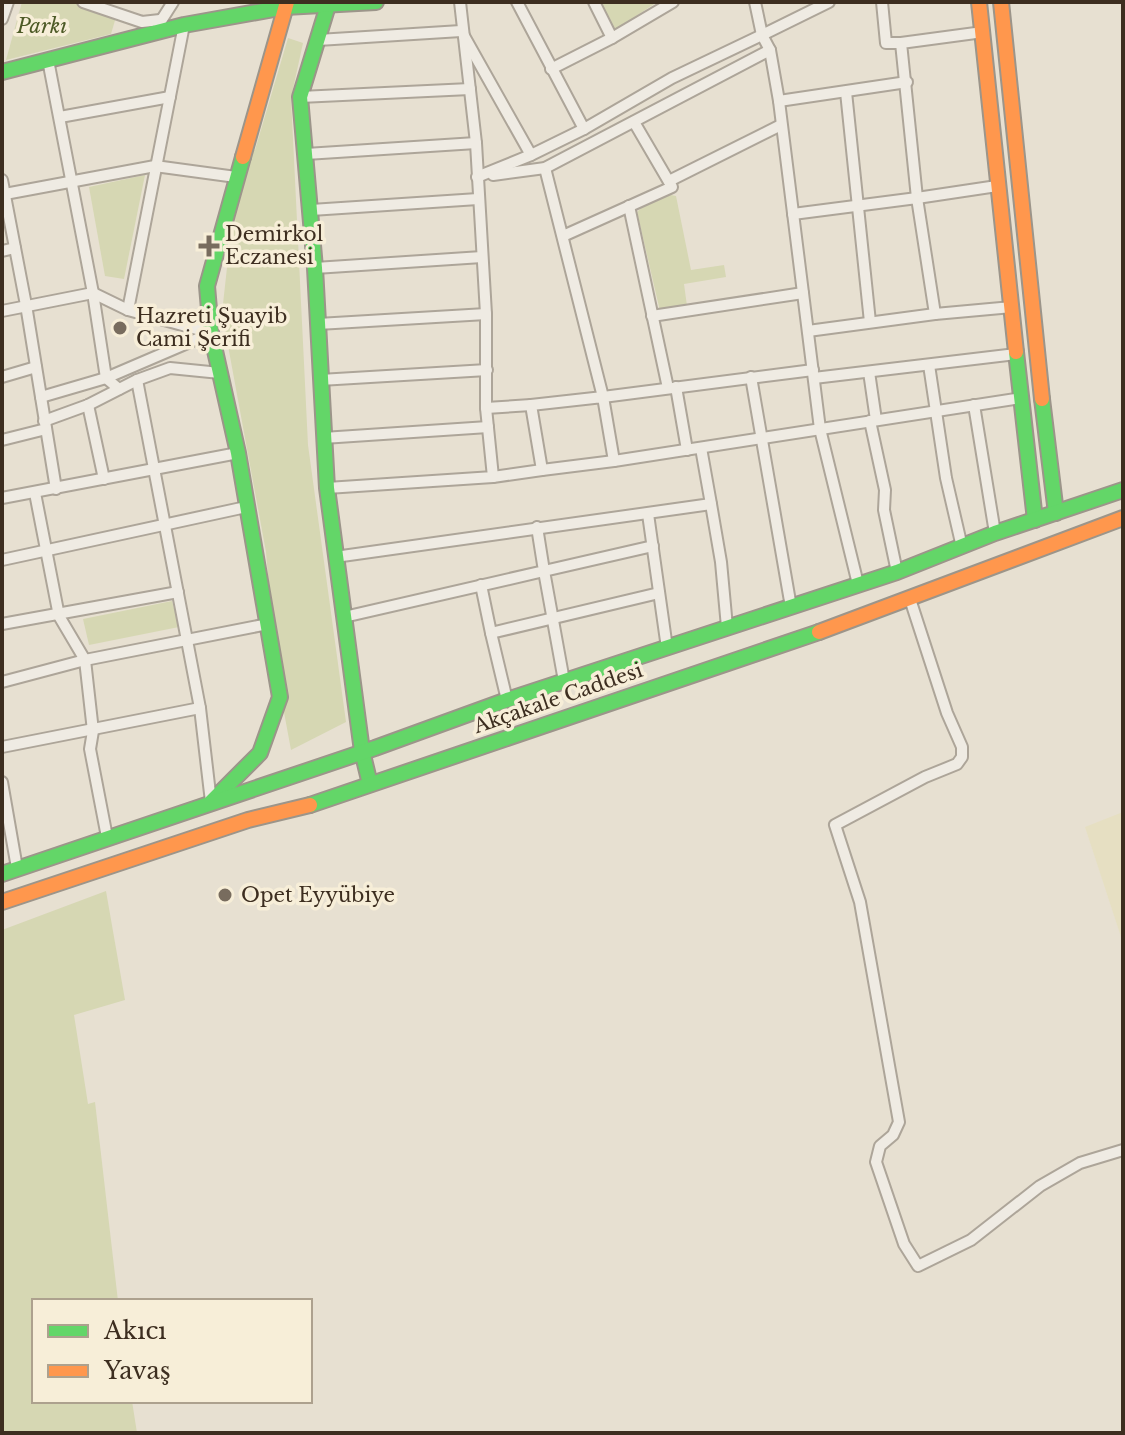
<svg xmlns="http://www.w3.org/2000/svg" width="1125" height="1435" viewBox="0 0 1125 1435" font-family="'Libre Baskerville',serif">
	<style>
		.farmland { fill: #e6dfc2 }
		.green { fill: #d6d7b3 }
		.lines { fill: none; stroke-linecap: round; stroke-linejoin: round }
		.street-casing { stroke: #ada599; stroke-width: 14 }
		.fast-casing { stroke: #9c958a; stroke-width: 18 }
		.slow-casing { stroke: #9c958a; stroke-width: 18 }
		.street { stroke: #efebe3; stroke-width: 10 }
		.fast { stroke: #63d668; stroke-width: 14 }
		.slow { stroke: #ff974d; stroke-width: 14 }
		.poi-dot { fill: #786c5e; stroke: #f7eed8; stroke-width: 3 }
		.labels { text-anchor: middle; stroke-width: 7; stroke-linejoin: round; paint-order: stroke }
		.park-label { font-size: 20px; font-style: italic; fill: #4d5a26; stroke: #f7eed8 }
		.poi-label { font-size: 20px; fill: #3d2e20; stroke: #f7eed8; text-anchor: start }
		.street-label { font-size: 20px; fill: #3d2e20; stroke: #f7eed8 }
	</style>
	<rect width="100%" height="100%" fill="#e7e0d1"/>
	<path class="farmland" d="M 1123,812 L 1123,943 L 1085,827 Z"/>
	<g class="green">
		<path d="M 22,2 L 70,2 L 116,17 L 111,34 L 6,60 Z"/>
		<path d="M 601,2 L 657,2 L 614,31 Z"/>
		<path d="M 288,38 L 303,43 L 291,98 L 308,445 L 346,722 L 291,750 L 276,669 L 266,552 L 222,313 L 235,195 L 247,148 L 255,150 Z"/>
		<path d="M 145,175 L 124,279 L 105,276 L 89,187 Z"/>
		<path d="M 671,195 L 676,196 L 691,270 L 724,265 L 726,277 L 684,284 L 687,306 L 660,311 L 637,212 L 646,203 Z"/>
		<path d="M 172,601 L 179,627 L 89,645 L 83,619 Z"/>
		<path d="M 106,891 L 125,1000 L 74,1015 L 88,1104 L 95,1102 L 118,1301 L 34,1301 L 34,1401 L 132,1401 L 137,1433 L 2,1433 L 2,930 Z"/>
	</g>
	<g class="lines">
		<g class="street-casing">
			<g id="street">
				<path d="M 83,2 L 142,22 L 160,20"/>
				<path d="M 517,2 L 584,129"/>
				<path d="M 594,2 L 612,38"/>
				<path d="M 755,2 L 762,35 L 829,2"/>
				<path d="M 882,2 L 886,43 L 901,43"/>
				<path d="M 2,19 L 8,2"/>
				<path d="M 159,24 L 173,2"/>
				<path d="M 983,32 L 901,43 L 917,198 L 997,186"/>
				<path d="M 464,36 L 531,155"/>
				<path d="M 318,40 L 461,31"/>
				<path d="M 48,60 L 93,293 L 106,378 L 119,389"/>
				<path d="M 551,69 L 612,38 L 673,2"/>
				<path d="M 846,92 L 870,322"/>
				<path d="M 300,97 L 470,89"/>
				<path d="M 779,101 L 907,82"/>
				<path d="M 60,117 L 170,97"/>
				<path d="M 306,154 L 476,143"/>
				<path d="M 545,168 L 603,397 L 813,370"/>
				<path d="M 493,175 L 545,168 L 770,50"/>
				<path d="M 477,177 L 531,155 L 584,129 L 672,78 L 762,35 L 770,50 L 779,101 L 820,429 L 858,584"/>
				<path d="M 2,180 L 26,305 L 56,489"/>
				<path d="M 669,181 L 781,125"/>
				<path d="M 5,194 L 155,166 L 236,177"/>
				<path d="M 629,206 L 668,388"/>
				<path d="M 311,210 L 478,199"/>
				<path d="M 793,214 L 917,198 L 935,314"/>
				<path d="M 563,236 L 672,187 L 634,122"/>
				<path d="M 2,251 L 15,248"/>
				<path d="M 315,268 L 482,257"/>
				<path d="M 128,310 L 184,25"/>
				<path d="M 2,311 L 93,293 L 128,310 L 211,333"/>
				<path d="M 652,316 L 803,293"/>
				<path d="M 318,324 L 486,314"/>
				<path d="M 808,331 L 935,314 L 1012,307"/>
				<path d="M 929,365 L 946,478 L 962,547"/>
				<path d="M 869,372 L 876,420"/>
				<path d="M 2,377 L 36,367"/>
				<path d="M 751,377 L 791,607"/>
				<path d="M 814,378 L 1016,354"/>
				<path d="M 137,380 L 200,708 L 211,802"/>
				<path d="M 320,380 L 487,370"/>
				<path d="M 676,387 L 687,450"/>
				<path d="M 41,397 L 106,378 L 211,333"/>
				<path d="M 88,405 L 104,479"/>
				<path d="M 974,405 L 995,533"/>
				<path d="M 486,408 L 531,405"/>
				<path d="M 44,421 L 88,405 L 137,380 L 170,368 L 220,373"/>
				<path d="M 870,421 L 885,490 L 884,510 L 897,572"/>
				<path d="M 323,438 L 488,427"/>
				<path d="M 2,440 L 46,429"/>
				<path d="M 542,470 L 614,461 L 1021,398"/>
				<path d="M 493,477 L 542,470 L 531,405 L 603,397 L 614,461"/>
				<path d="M 327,488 L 493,477 L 486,408 L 486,314 L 476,143 L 460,2"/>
				<path d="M 35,493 L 59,616 L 85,660 L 93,731 L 90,749 L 107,837"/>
				<path d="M 2,498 L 238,453"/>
				<path d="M 711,504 L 721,562 L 727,627"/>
				<path d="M 648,514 L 667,648"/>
				<path d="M 335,557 L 711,504 L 701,448"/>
				<path d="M 2,560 L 246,507"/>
				<path d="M 481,585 L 491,633 L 659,593"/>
				<path d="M 910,599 L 947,713 L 962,747 L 962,757 L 957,764 L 925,777 L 835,825 L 860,902 L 899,1122 L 893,1135 L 880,1146 L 876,1162 L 904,1244 L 918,1266 L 971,1240 L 1040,1186 L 1080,1163 L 1123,1150"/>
				<path d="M 344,617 L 544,571 L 537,527"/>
				<path d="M 2,624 L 178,592"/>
				<path d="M 491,633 L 507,700"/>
				<path d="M 564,681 L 544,571 L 653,546"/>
				<path d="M 2,682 L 85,660 L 268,624"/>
				<path d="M 2,747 L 200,708"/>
				<path d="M 2,782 L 17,868"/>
			</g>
		</g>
		<g class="fast-casing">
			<g id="fast">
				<path d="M 329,2 L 300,97 L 315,268 L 327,488 L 362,751 L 370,784"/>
				<path d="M 2,72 L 184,25 L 285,7 L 376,2"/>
				<path d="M 1016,352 L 1035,520"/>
				<path d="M 1042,399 L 1056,513"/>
				<path d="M 211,802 L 260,753 L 280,697 L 238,453 L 211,333 L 207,286 L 243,157"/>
				<path d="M 310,805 L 819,632"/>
				<path d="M 2,874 L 375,748 L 507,700 L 897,572 L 995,533 L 1123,490"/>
			</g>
		</g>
		<g class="slow-casing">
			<g id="slow">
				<path d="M 979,2 L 1016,352"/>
				<path d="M 1001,2 L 1042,399"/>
				<path d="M 243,157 L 287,2"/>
				<path d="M 819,632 L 1123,518"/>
				<path d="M 2,902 L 248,820 L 310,805"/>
			</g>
		</g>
		<use href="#street" class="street"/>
		<use href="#fast" class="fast"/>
		<use href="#slow" class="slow"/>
	</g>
	<g class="poi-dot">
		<path d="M205 234h8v8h8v8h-8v8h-8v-8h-8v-8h8z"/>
		<circle cx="120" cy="328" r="8"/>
		<circle cx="225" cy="895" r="8"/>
	</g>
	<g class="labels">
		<g class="park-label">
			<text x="42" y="33">Parkı</text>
		</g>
		<g class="poi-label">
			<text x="225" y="241">Demirkol<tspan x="225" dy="23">Eczanesi</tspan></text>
			<text x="136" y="323">Hazreti Şuayib<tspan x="136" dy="23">Cami Şerifi</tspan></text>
			<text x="241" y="902">Opet Eyyübiye</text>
		</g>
		<g class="street-label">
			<text transform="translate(558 698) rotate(-19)" y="7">Akçakale Caddesi</text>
		</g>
	</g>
	<rect width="1125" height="1435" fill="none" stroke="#3d2e20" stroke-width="8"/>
	<rect x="32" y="1299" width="280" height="104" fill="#f7eed8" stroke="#ada18e" stroke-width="2"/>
	<rect x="48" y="1325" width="40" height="12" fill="#63d668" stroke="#ada18e" stroke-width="2"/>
	<text x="104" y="1339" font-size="24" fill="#3d2e20">Akıcı</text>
	<rect x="48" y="1365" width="40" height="12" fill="#ff974d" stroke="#ada18e" stroke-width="2"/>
	<text x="104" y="1379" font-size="24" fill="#3d2e20">Yavaş</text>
</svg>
